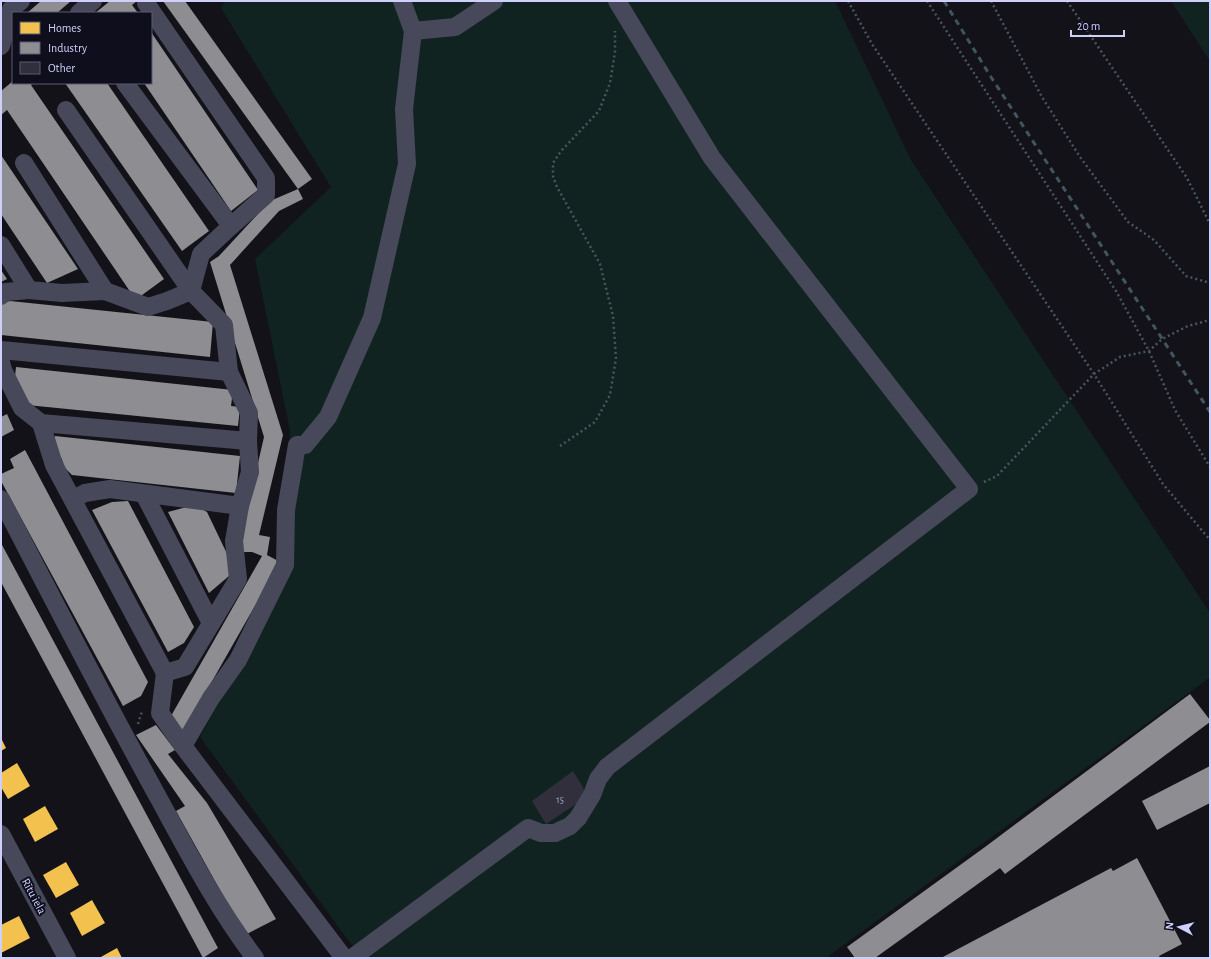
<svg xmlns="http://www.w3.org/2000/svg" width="1211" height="959" viewBox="0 0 1211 959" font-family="'Alegreya Sans',sans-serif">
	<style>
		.green { fill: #112321 }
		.homes { fill: #f2c14e }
		.industry { fill: #8d8d92 }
		.building { fill: #302f3b }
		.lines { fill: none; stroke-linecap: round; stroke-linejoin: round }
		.path { stroke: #48565d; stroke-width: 2.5; stroke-dasharray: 2 3; stroke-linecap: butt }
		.minor { stroke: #474859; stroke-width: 18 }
		.rail { stroke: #40555e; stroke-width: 3; stroke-dasharray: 6 5; stroke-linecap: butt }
		.labels { text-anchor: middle; stroke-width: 4; stroke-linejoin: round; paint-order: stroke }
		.number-label { font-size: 10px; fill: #a6a7ca }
		.street-label { font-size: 12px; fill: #cecffa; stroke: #0e0e1c }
	</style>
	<rect width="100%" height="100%" fill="#121218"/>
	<g class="green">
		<path d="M 225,1 L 835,1 L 911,160 L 1210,613 L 1210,674 L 1209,678 L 826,958 L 361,958 L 200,737 L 291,568 L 290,431 L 255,259 L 331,187 L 221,8 Z"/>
		<path d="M 1171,1 L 1210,1 L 1210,61 Z"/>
	</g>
	<g class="homes">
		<path d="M 1,738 L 6,748 L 1,751 Z"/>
		<path d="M 17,763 L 30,786 L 8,799 L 1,787 L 1,773 Z"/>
		<path d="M 45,806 L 58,829 L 35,842 L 23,819 Z"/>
		<path d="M 66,862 L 79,885 L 56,898 L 43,875 Z"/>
		<path d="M 92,900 L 105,923 L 82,936 L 70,913 Z"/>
		<path d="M 19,916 L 30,938 L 1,953 L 1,925 Z"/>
		<path d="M 117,948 L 122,958 L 99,958 Z"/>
	</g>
	<g class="industry">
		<path d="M 41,1 L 71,1 L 57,13 L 27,13 Z"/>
		<path d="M 110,1 L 137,1 L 132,5 L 138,13 L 95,13 Z"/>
		<path d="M 163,1 L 185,1 L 312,179 L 298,189 Z"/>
		<path d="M 151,32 L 258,190 L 231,211 L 144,83 L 151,83 Z"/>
		<path d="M 13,81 L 13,83 L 33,83 L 31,85 L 164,279 L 138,298 L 129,290 L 7,110 L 1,115 L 1,91 Z"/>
		<path d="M 65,83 L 107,83 L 209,231 L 182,251 Z"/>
		<path d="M 1,155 L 78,269 L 47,283 L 1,214 Z"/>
		<path d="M 298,189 L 303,199 L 279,211 L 230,265 L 283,435 L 259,535 L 270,537 L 267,555 L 280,562 L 182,734 L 171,716 L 262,556 L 252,552 L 241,552 L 243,528 L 264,437 L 210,262 L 219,256 L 270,201 Z"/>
		<path d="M 1,270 L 7,279 L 1,282 Z"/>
		<path d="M 10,301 L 213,322 L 210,357 L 1,335 L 1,303 Z"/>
		<path d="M 16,367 L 233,390 L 231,406 L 240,407 L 238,426 L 27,405 L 14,386 Z"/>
		<path d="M 7,414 L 14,430 L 1,437 L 1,417 Z"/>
		<path d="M 55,436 L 240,456 L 236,493 L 72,475 L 65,468 L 61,457 L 52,456 Z"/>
		<path d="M 25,450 L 148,682 L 141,696 L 123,706 L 1,481 L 1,474 L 14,468 L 10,459 Z"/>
		<path d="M 128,501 L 194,627 L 184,643 L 168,652 L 92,510 L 112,502 Z"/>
		<path d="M 194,505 L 207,512 L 230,560 L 229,576 L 209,593 L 168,512 Z"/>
		<path d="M 1,543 L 218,948 L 203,958 L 1,582 Z"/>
		<path d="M 1190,694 L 1210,720 L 1210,722 L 1005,874 L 1000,868 L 875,958 L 855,958 L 847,947 L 985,847 Z"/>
		<path d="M 156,725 L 175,750 L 168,754 L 207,803 L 276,919 L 245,935 L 176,811 L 185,806 L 136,735 Z"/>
		<path d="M 1210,766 L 1210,803 L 1157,830 L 1142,801 Z"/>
		<path d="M 1137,858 L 1182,944 L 1159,956 L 1160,958 L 941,958 L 1111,868 L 1113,871 Z"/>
	</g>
	<path class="building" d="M 573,771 L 588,796 L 546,824 L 532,801 Z"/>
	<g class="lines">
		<g class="path">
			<path d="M 848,1 L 872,44 L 1094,374 L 1163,484 L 1210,540"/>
			<path d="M 927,1 L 1116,291 L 1149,351 L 1175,410 L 1210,467"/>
			<path d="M 991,1 L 1042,97 L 1080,157 L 1128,222 L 1154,240 L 1186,276 L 1210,283"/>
			<path d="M 1067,1 L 1187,178 L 1210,224"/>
			<path d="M 560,446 L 595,422 L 610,395 L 616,358 L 613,316 L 600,264 L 557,187 L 553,176 L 553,163 L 561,151 L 599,111 L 610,83 L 615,52 L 615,31"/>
			<path d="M 984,482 L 997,476 L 1094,374 L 1120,357 L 1149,351 L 1162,339 L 1188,326 L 1210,320"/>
			<path d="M 138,724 L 142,711"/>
		</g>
		<g class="minor">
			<path d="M 79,13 L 93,1"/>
			<path d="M 413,31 L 455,27 L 494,1"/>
			<path d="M 1,46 L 11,9 L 21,1"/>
			<path d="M 125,83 L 231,226"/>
			<path d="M 24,163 L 105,291"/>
			<path d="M 1,245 L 29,290 L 62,293 L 105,291 L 148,307 L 167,301 L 191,291 L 201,254 L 231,226 L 266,195 L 266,178 L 146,3"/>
			<path d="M 1,296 L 5,292 L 29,290"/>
			<path d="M 1,350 L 229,372"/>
			<path d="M 1,362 L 3,370 L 22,408 L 41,423 L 248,441"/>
			<path d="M 41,423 L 54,465 L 165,673 L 185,667 L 238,579 L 234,541 L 240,506 L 250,472 L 248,441 L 249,413 L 229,372 L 224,325 L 191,291 L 66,110"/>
			<path d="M 144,494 L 211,623"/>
			<path d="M 1,499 C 53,599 104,699 158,797 C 188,852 217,908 255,958"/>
			<path d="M 73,499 L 85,493 L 110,489 L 240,506"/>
			<path d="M 165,673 L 160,713 L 183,746 L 344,958"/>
			<path d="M 183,746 L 211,698 L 238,660 L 285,565 L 286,510 L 297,445 L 305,445 L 328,417 L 372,318 L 407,164 L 404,109 L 413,31 L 402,1"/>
			<path d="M 1,834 L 67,958"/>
			<path d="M 352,958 L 528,828 L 541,833 L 555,833 L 570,826 L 578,818 L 592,795 L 598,779 L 607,767 L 969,489 L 712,158 L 617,1"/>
		</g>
		<path class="rail" d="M 944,1 L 991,77 L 1210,412"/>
	</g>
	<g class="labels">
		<g class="number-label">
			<text x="560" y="803">15</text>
		</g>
		<g class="street-label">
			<text transform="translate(34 896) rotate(62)" y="4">Rītu iela</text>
		</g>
	</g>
	<rect width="1211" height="959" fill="none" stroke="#cecffa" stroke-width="4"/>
	<rect x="12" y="12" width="140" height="72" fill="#0e0e1c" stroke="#5b5b75"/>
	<rect x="20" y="22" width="20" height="12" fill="#f2c14e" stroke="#5b5b75"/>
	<text x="48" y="32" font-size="12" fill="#cecffa">Homes</text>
	<rect x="20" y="42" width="20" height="12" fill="#8d8d92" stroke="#5b5b75"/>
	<text x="48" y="52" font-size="12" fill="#cecffa">Industry</text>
	<rect x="20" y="62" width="20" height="12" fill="#302f3b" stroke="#5b5b75"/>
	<text x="48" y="72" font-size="12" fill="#cecffa">Other</text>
	<g transform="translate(1179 927) rotate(277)" stroke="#0e0e1c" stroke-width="3" paint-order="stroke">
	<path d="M0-3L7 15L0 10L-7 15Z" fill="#cecffa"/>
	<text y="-6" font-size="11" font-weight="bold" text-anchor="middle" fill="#cecffa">N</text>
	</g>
	<path d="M1071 30v6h53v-6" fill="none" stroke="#cecffa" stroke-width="2"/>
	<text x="1077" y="30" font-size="12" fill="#cecffa" stroke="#0e0e1c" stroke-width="3" paint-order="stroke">20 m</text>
</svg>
